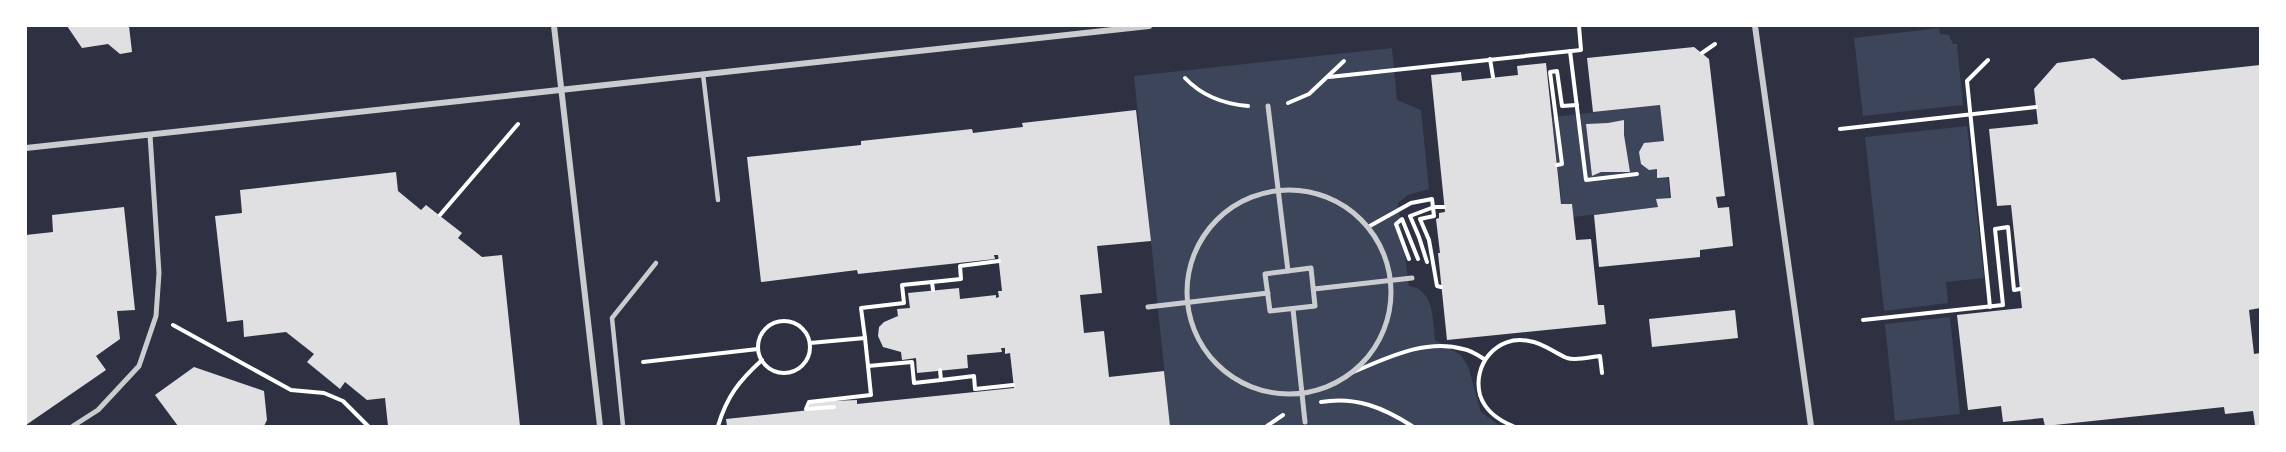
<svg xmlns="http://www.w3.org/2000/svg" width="2286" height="452" viewBox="0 0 2286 452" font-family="'Noto Sans',sans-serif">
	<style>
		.green { fill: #3c4559 }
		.building { fill: #e0e0e3 }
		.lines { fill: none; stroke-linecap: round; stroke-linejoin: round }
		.path { stroke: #fff; stroke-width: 4 }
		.service { stroke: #caccd0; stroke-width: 4.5 }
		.pedestrian { stroke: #caccd0; stroke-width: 5 }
		.minor { stroke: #caccd0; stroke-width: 6 }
	</style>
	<rect width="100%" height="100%" fill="#2d3142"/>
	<g class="green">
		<path d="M 1939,28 L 1940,34 L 1949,35 L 1953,44 L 1957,44 L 1963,105 L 1863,116 L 1854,38 Z"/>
		<path d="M 1392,48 L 1397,100 L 1421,110 L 1429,189 L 1408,195 L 1398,203 L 1409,286 C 1434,289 1433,320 1435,340 L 1461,355 L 1468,366 L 1481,412 L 1500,426 L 1170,426 L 1134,76 Z"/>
		<path d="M 1660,105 L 1670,198 L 1657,199 L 1658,207 L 1573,217 L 1562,205 L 1552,117 Z"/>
		<path d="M 1967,126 L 1984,278 L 1946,282 L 1948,303 L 1884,311 L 1865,137 Z"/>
		<path d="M 1950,317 L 1960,414 L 1895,421 L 1885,324 Z"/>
	</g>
	<g class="building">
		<path d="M 67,26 L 129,26 L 132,52 L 120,54 L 108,44 L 82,48 Z"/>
		<path d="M 1694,47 L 1709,59 L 1725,196 L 1716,197 L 1718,208 L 1729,207 L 1733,246 L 1700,250 L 1700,257 L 1599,267 L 1594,215 L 1658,207 L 1656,199 L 1671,198 L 1669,177 L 1657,178 L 1657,169 L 1649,170 L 1641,164 L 1639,152 L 1644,143 L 1664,141 L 1660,105 L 1593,112 L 1587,58 Z"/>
		<path d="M 2094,58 L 2122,80 L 2260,65 L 2260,308 L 2249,310 L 2254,354 L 2260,353 L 2260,425 L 2255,425 L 2253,411 L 2225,414 L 2224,407 L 2045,426 L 2043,418 L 2003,422 L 2001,406 L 1968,410 L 1957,315 L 2022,308 L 2011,205 L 1997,206 L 1989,129 L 2038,124 L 2034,89 L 2057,63 Z"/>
		<path d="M 1546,63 L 1561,204 L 1572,204 L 1576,240 L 1591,239 L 1598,305 L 1604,305 L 1606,324 L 1447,340 L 1438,253 L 1440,253 L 1436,219 L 1439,218 L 1439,213 L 1445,212 L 1431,75 L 1461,72 L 1462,81 L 1518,75 L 1517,66 Z"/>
		<path d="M 1136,110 L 1151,241 L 1097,246 L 1102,293 L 1080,295 L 1084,333 L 1104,331 L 1109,377 L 1164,371 L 1170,426 L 727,426 L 726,419 L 810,410 L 809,402 L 857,400 L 857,404 L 1014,388 L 1010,353 L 1005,354 L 1005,348 L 1001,348 L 1002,352 L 967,355 L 968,368 L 917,373 L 916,358 L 902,360 L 901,352 L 883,347 L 878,336 L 879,327 L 884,322 L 898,316 L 897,309 L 910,308 L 908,293 L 959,288 L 960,299 L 996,295 L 996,298 L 999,297 L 998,291 L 1002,291 L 998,255 L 994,255 L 995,259 L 858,274 L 857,270 L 761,282 L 747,157 L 861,145 L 861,141 L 972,129 L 973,133 L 1023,127 L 1022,123 Z"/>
		<path d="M 1624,120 L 1624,135 L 1630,172 L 1601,172 L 1592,176 L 1586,124 L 1608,123 Z"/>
		<path d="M 396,172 L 398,191 L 421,210 L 426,205 L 462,233 L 458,238 L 482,257 L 502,255 L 520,426 L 388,426 L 385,398 L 367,400 L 345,382 L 340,389 L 307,362 L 314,354 L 286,332 L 244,337 L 243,320 L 227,322 L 215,216 L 242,213 L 240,190 Z"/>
		<path d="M 124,207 L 135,310 L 117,311 L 120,339 L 96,356 L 106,370 L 26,425 L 26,235 L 53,232 L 52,215 Z"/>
		<path d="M 1735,310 L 1738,338 L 1652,347 L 1649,319 Z"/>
		<path d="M 194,367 L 264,391 L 267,420 L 264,426 L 178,426 L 155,395 Z"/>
	</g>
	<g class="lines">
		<g class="path">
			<path d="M 1570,51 L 1586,180 L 1637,174"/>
			<path d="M 1702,53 L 1715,44"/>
			<path d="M 1490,59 L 1493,77"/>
			<path d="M 1988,60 L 1967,81 L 1990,307"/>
			<path d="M 1329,77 L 1581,50 L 1579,26"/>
			<path d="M 1185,78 C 1202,96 1224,104 1248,106"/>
			<path d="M 1288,103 L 1309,94 L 1344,61"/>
			<path d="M 1840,129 L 2036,107"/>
			<path d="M 1557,165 L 1562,164 L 1550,72 L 1557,71 L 1562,106 L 1577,105"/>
			<path d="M 440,215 L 518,124"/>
			<path d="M 1368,227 L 1411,203 L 1432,199 L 1434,216 L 1420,219 L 1429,240 L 1437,286 L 1441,287"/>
			<path d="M 1409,259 L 1396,224 L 1402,219 L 1418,259"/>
			<path d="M 1427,262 L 1419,237 L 1410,216 L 1434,207 L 1444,207"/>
			<path d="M 932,282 L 961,279 L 960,266 L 999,261"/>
			<path d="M 1863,320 L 2003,305 L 1995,229 L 2008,227 L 2014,290 L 2020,289"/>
			<circle cx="784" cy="347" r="26"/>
			<path d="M 173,325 L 291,390 L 324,393 L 343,401 L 368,426"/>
			<path d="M 865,338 L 861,308 L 904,303 L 902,285 L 932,282 L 933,290"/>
			<path d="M 810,343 L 865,338 L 868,366 L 912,362 L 914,383 L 941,380 L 940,370"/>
			<path d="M 643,362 L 758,349"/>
			<path d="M 1351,373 C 1385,359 1425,338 1463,349 C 1470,350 1478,355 1484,359"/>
			<path d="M 941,380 L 974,376 L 975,389 L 1013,385"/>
			<path d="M 1321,402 C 1356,396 1384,408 1412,426"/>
			<path d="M 834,407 L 806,409 L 809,402 L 871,395 L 868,366"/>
			<path d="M 718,426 C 727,396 739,381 762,360"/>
			<path d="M 1267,426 L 1283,415"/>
			<path d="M 1513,426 C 1498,420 1485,411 1480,395 C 1472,365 1497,334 1529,341 C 1544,343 1554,353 1567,358 C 1576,361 1590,357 1600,356 L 1602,373"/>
		</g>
		<g class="service">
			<path d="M 703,74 L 718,200"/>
			<path d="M 623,426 L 612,318 L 656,263"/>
		</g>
		<g class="pedestrian">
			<path d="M 1268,106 L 1288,271"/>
			<circle cx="1289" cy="292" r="102"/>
			<path d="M 1311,268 L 1315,306 L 1270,311 L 1265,274 Z"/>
			<path d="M 1314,289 L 1412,278"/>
			<path d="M 1148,307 L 1268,293"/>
			<path d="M 1293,309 L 1305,422"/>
			<path d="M 73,426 L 98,410 L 139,366 L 156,316 L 159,273 L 150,135"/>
		</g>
		<g class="minor">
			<path d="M 554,26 L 600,426"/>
			<path d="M 1755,26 L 1811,426"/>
			<path d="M 26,148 L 1149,26"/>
		</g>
	</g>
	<rect width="2286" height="452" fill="none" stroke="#ffffff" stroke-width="54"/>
</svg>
